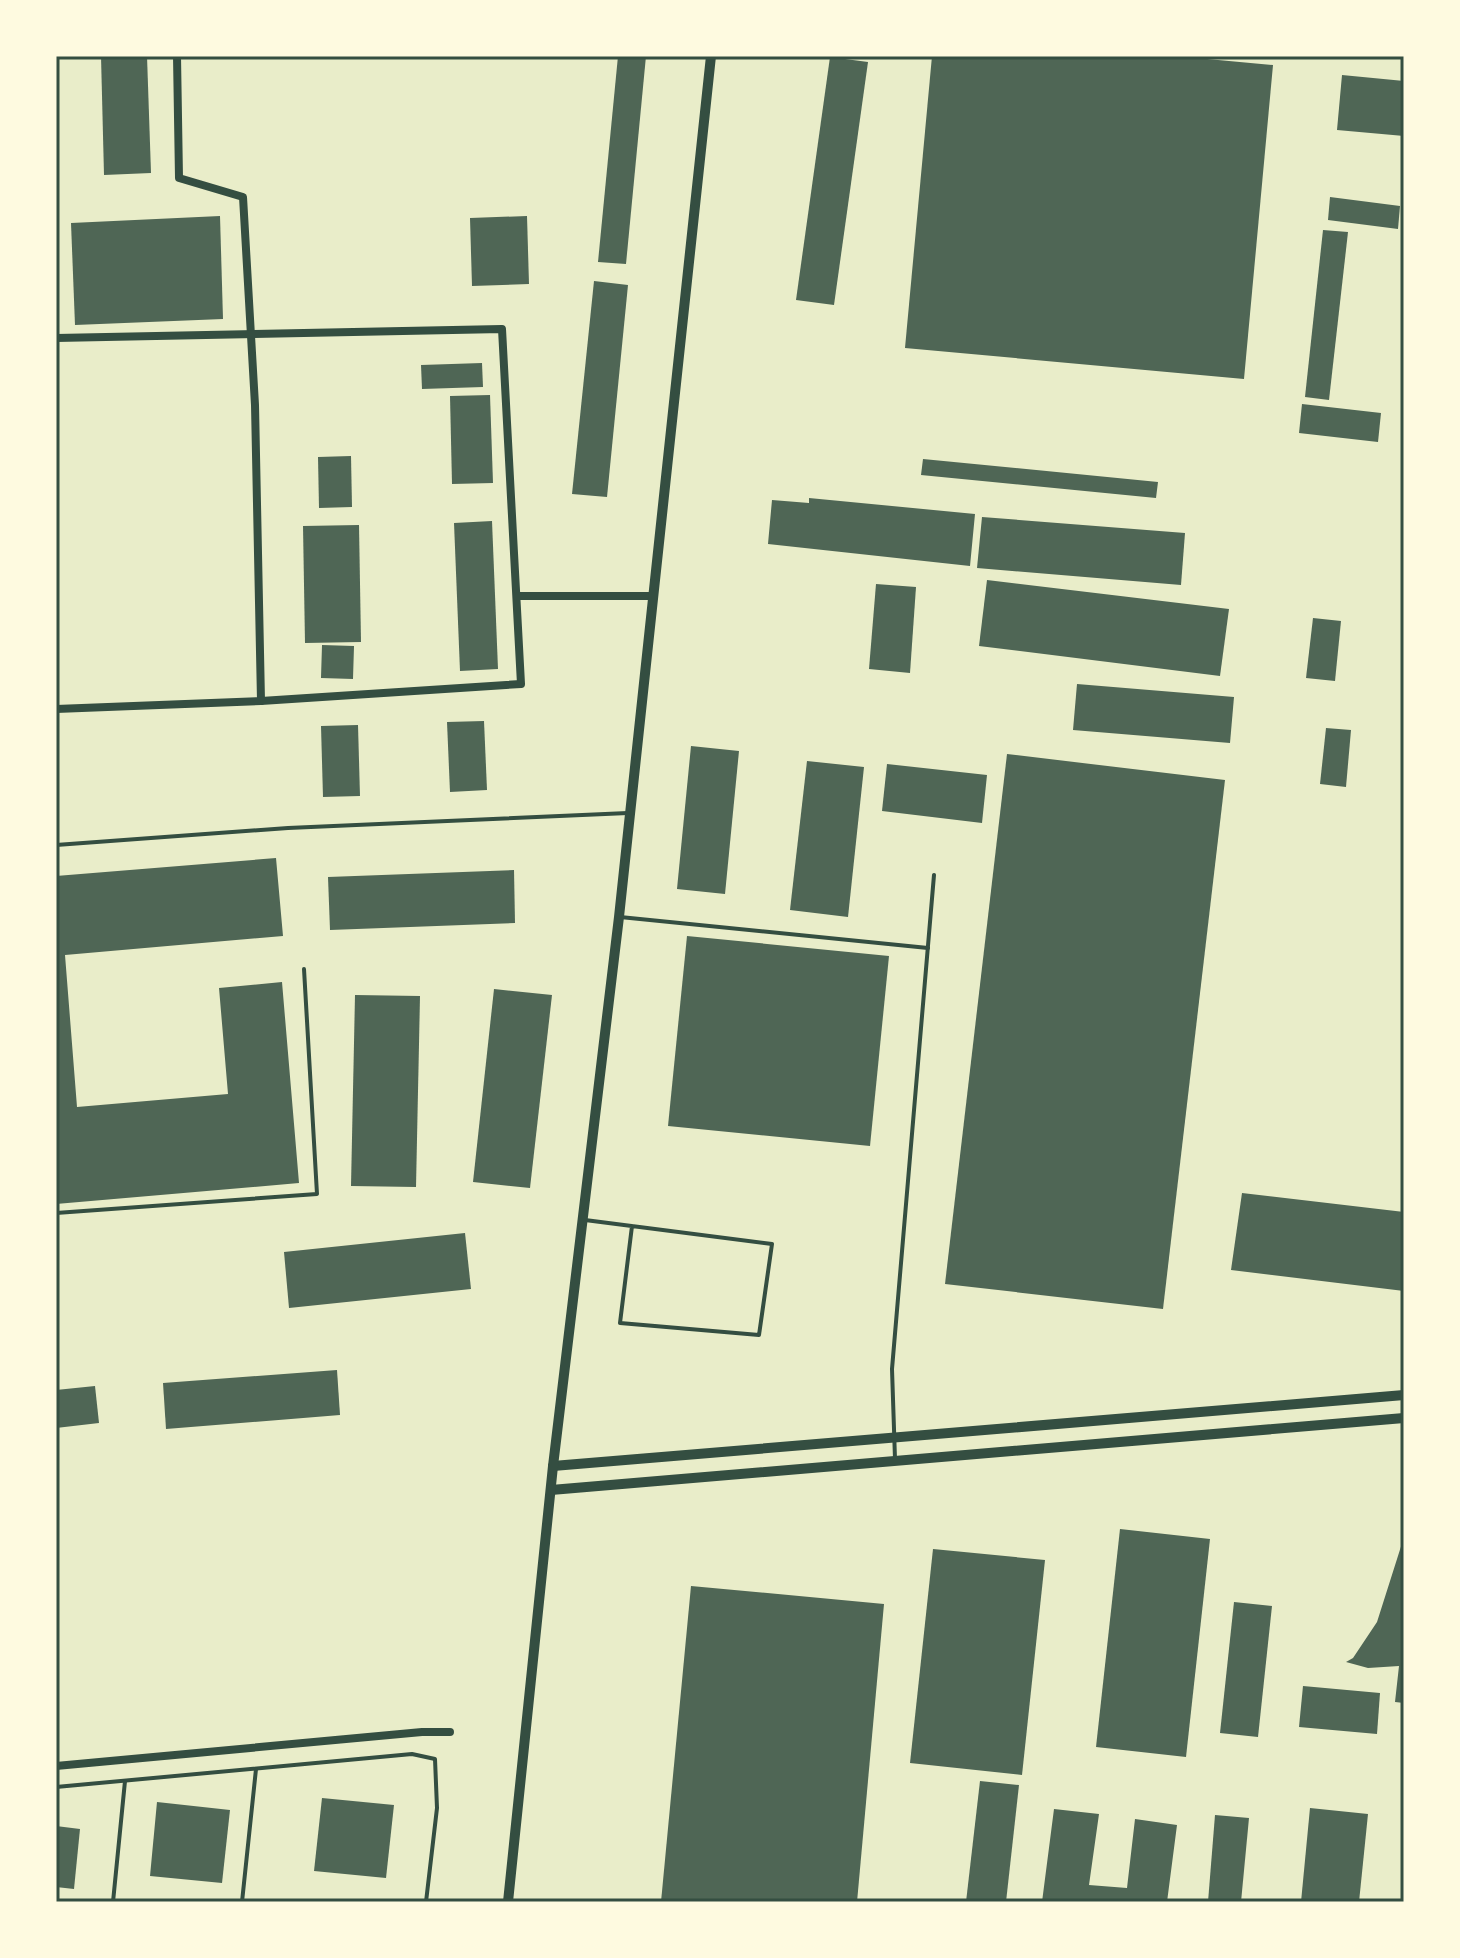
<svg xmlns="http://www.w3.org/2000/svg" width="1460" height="1958" viewBox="0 0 1460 1958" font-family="'Archivo Narrow',sans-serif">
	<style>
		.building { fill: #4f6655 }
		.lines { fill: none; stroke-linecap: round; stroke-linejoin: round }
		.service { stroke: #344e41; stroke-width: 4 }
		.minor { stroke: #344e41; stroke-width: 8 }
		.tertiary { stroke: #344e41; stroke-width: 10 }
		.neatline { fill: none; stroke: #344e41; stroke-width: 3 }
	</style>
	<rect width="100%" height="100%" fill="#e9edc9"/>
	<g class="building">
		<path d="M 101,56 L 147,56 L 151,173 L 104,175 Z"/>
		<path d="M 618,56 L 646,56 L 626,264 L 598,262 Z"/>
		<path d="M 932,56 L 1175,56 L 1273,65 L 1244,379 L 905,348 Z"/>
		<path d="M 830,57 L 868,62 L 834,305 L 796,300 Z"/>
		<path d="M 1342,75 L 1404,81 L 1404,136 L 1337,130 Z"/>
		<path d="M 1330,197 L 1400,206 L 1398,229 L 1328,220 Z"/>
		<path d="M 220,216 L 223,319 L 75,325 L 71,223 Z"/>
		<path d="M 527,216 L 529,284 L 472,286 L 470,218 Z"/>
		<path d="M 1323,230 L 1348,232 L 1329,400 L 1305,397 Z"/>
		<path d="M 594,281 L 628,285 L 607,497 L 572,494 Z"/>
		<path d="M 482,363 L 483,387 L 422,389 L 421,365 Z"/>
		<path d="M 490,395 L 493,483 L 452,484 L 450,396 Z"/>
		<path d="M 1302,404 L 1381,413 L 1378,442 L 1299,433 Z"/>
		<path d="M 351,456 L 352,507 L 319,508 L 318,457 Z"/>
		<path d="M 923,459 L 1158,482 L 1156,498 L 921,475 Z"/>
		<path d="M 809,498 L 975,514 L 970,566 L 768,544 L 772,500 L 809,503 Z"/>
		<path d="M 982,517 L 1185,533 L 1181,585 L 977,568 Z"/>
		<path d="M 492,521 L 498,669 L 460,671 L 454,523 Z"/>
		<path d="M 359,525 L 361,642 L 305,643 L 303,526 Z"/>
		<path d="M 987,580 L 1229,609 L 1220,676 L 979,646 Z"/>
		<path d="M 876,584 L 916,587 L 910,673 L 869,669 Z"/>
		<path d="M 1313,618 L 1341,621 L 1335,681 L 1306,678 Z"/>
		<path d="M 322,645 L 354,646 L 353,679 L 321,678 Z"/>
		<path d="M 1077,684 L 1234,697 L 1230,743 L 1073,730 Z"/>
		<path d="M 484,721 L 487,790 L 450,792 L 447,722 Z"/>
		<path d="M 358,725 L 360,796 L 323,797 L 321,726 Z"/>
		<path d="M 1326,728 L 1351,730 L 1346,787 L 1320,784 Z"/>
		<path d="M 691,746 L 739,751 L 725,894 L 677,889 Z"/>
		<path d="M 1007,754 L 1225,780 L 1163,1309 L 945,1284 Z"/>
		<path d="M 807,761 L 864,767 L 848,917 L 790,910 Z"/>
		<path d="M 887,764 L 987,775 L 982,823 L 882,811 Z"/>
		<path d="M 276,858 L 283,936 L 65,955 L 77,1107 L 228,1094 L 219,988 L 282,982 L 299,1183 L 56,1204 L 56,876 Z"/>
		<path d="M 514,870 L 515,923 L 330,930 L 328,877 Z"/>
		<path d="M 687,936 L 889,956 L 870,1146 L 668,1126 Z"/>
		<path d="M 494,989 L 552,995 L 530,1188 L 473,1182 Z"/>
		<path d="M 355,995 L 420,996 L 416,1187 L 351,1186 Z"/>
		<path d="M 1242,1193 L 1404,1212 L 1404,1291 L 1231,1270 Z"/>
		<path d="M 465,1233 L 471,1289 L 289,1308 L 284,1252 Z"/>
		<path d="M 337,1370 L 340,1415 L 166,1429 L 163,1383 Z"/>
		<path d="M 95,1386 L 99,1423 L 56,1428 L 56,1390 Z"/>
		<path d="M 1120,1529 L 1210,1539 L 1186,1757 L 1096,1747 Z"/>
		<path d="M 1404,1537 L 1404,1703 L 1395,1702 L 1399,1666 L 1368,1668 L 1346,1662 L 1353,1658 L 1377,1622 Z"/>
		<path d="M 933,1549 L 1045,1560 L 1022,1775 L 910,1763 Z"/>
		<path d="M 691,1586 L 884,1604 L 857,1902 L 661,1902 Z"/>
		<path d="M 1234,1602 L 1272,1606 L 1258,1737 L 1220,1733 Z"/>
		<path d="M 1303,1686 L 1380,1693 L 1377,1734 L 1299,1727 Z"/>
		<path d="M 980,1781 L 1019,1785 L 1006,1902 L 966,1902 Z"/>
		<path d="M 322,1798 L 394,1805 L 386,1878 L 314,1871 Z"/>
		<path d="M 157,1802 L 230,1810 L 222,1883 L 150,1876 Z"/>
		<path d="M 1310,1808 L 1368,1814 L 1359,1902 L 1301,1902 Z"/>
		<path d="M 1054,1809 L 1099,1814 L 1089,1885 L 1127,1888 L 1135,1819 L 1177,1825 L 1167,1902 L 1042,1902 Z"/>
		<path d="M 1215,1815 L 1249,1818 L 1241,1902 L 1208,1902 Z"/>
		<path d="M 56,1826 L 80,1829 L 74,1889 L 56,1887 Z"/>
	</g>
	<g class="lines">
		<g class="service">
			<path d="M 56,845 L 288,828 L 628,813"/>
			<path d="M 620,917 L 928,948"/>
			<path d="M 56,1213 L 317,1194 L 304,969"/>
			<path d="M 585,1220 L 772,1244 L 759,1335 L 620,1323 L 632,1226"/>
			<path d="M 895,1459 L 892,1369 L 934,875"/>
			<path d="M 56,1787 L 412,1754 L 435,1759 L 437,1808 L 426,1902"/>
			<path d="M 113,1902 L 125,1781"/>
			<path d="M 242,1902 L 256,1769"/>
		</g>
		<g class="minor">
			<path d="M 177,56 L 179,178 L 243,197 L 255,405 L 261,701"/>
			<path d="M 56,338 L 502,329 L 521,684 L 261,701 L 56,709"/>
			<path d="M 517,596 L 653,596"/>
			<path d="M 56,1766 L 422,1732 L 450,1732"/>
		</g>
		<g class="tertiary">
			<path d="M 553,1466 L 1404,1395"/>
			<path d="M 551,1490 L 1404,1418"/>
			<path d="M 508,1902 L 553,1466 L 619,917 L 711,56"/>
		</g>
	</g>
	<rect width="1460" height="1958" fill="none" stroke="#fefae0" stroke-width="116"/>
	<rect x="58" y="58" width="1344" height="1842" class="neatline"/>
</svg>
